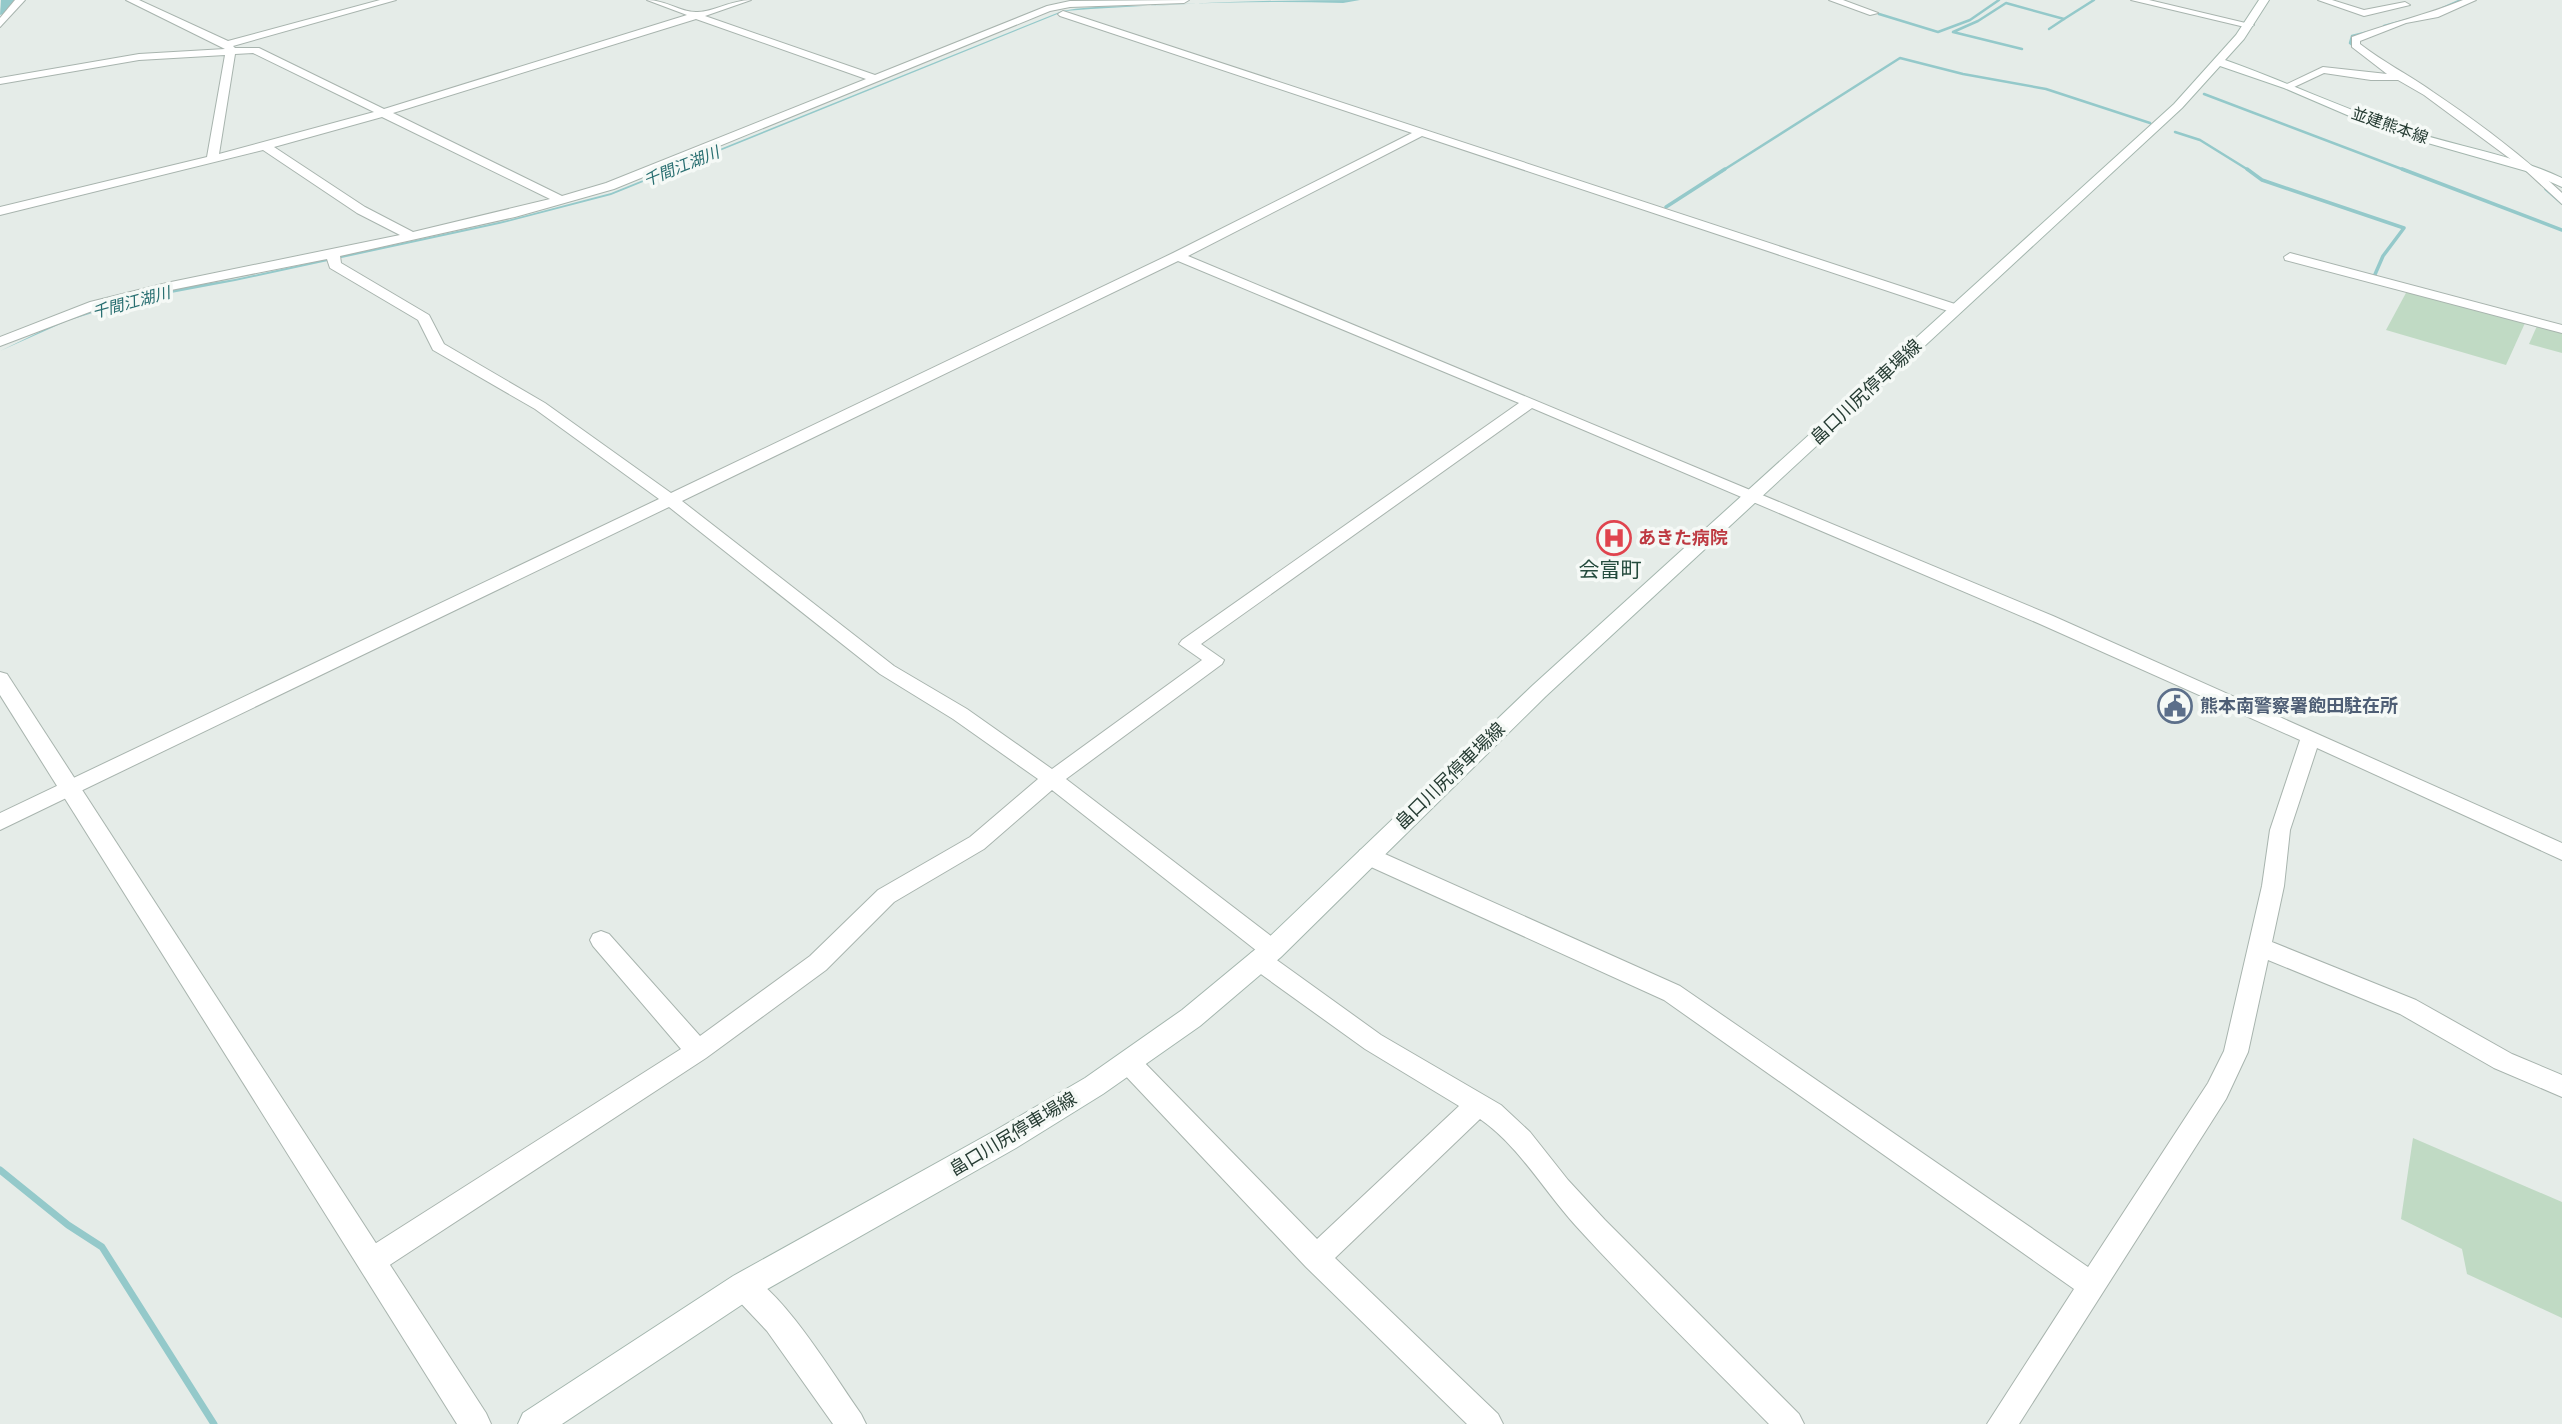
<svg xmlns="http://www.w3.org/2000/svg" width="2562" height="1424" viewBox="0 0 2562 1424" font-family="Barlow,'Noto Sans JP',sans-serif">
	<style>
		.green { fill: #c0dac4 }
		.water { fill: #94c9ca }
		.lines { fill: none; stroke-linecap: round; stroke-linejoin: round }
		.stream-far2 { stroke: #94c9ca; stroke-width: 2.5 }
		.stream-far1 { stroke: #94c9ca; stroke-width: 3.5 }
		.stream { stroke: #94c9ca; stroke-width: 7 }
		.river { fill: #94c9ca; fill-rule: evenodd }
		.minor-casing { stroke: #a8b4ae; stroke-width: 2 }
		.tertiary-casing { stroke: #a8b4ae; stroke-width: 2 }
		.secondary-casing { stroke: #a4b6ae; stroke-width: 2 }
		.minor { fill: #fff; fill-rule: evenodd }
		.tertiary { fill: #fff; fill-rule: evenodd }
		.secondary { fill: #fff; fill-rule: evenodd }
		.labels { text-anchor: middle; stroke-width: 7; stroke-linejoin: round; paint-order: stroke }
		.far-street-label { font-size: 16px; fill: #263c33; stroke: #f5f9f6 }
		.far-water-label { font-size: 16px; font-style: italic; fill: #276e70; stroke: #f5f9f6 }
		.street-label { font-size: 18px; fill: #263c33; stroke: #f5f9f6 }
		.health-label { font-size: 18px; font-weight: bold; fill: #be3a42; stroke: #f5f9f6; text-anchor: start }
		.service-label { font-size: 18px; font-weight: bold; fill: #4e5e75; stroke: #f5f9f6; text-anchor: start }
		.quarter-label { font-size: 21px; fill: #244b3d; stroke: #f5f9f6 }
	</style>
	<rect width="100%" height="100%" fill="#e5ece8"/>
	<g class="green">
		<path d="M 2407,291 L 2525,323 L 2506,365 L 2386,330 Z"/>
		<path d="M 2537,326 L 2562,333 L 2562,353 L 2529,344 Z"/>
		<path d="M 2413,1138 L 2562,1202 L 2562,1318 L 2467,1274 L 2462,1249 L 2401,1219 Z"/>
	</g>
	<path class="water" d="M 1360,0 L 1343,3 C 1250,0 1158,4 1065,11 L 611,195 L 499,224 L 235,281 L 134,300 L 67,321 L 0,351 L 58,323 L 99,308 L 167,290 L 235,279 L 508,220 L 611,193 L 1062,11 C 1098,4 1134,7 1170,5 C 1234,1 1297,0 1360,0 Z"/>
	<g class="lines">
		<g class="stream-far2">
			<path d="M 2443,8 L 2461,0"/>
			<path d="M 1879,14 L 1938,32 L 1970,20 L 1999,0"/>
			<path d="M 2384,26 L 2418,17"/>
			<path d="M 2049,29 L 2064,19"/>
			<path d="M 2368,32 L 2352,36 L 2350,43 L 2383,70"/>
			<path d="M 2022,49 L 1953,32 L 1978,21 L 2006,3 L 2064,19 L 2094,0"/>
			<path d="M 2204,94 L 2407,171"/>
			<path d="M 2175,132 L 2200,140 L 2250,171"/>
			<path d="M 1722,171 L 1900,58 L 1963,74 L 2046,89 L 2150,123"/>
		</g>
		<g class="stream-far1">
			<path d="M 2247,169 L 2262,180 L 2404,228 L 2383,256 L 2373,279"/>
			<path d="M 2402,169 L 2562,230"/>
			<path d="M 2546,189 L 2562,203"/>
			<path d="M 1666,207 L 1725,169"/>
		</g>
		<path class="stream" d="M 0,1170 L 68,1225 L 102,1247 L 214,1424"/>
		<path class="river" d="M 18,0 L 6,13 L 0,15 L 1,0 Z"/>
		<g class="minor-casing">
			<g id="minor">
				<path d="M 15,0 L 25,0 L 0,27 L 0,18 Z"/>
				<path d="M 126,0 L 139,0 L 228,41 L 380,0 L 396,0 L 233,46 L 235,48 L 259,48 L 384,109 L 687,15 L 647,0 C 666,0 680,12 696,12 C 711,13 731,0 751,0 L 705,16 L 875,75 L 1047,6 L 1070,1 L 1189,0 L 1184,3 L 1070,7 L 1050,11 L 614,189 L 515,217 L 340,256 L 341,263 L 429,315 L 444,344 L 545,403 L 671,493 L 1173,253 L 1412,133 L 1060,16 L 1058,14 L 1063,11 L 1961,306 L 1961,312 L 1951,312 L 1422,136 L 1188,256 L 2053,616 L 2562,843 L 2562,860 L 2317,748 L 2290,830 L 2284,886 L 2272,942 L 2416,1000 L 2512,1054 L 2562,1075 L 2562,1097 L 2494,1068 L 2400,1014 L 2268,960 L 2248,1052 L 2226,1099 L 2019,1424 L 1987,1424 L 2074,1289 L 1664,1000 L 1360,862 L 1357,856 L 1360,850 L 1368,848 L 1376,850 L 1680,986 L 2088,1267 L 2208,1083 L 2224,1051 L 2262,886 L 2270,830 L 2300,740 L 2040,624 L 1532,408 L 1201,644 L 1224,660 L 1222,664 L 1066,779 L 1280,943 L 1283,950 L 1280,957 L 1274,958 L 1381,1035 L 1501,1105 L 1530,1132 L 1568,1180 L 1605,1220 L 1799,1414 L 1804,1424 L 1769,1424 C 1704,1358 1638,1294 1576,1226 C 1544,1191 1519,1146 1480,1119 L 1335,1258 L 1498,1414 L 1503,1424 L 1467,1424 L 1306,1267 L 1120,1070 L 1117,1063 L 1120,1056 L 1129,1052 L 1138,1056 L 1317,1239 L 1459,1106 L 1365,1049 L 1251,967 L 1248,960 L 1251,953 L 1257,951 L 1052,790 L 984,849 L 894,902 L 826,970 L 706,1058 L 382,1270 L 372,1274 L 362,1270 L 359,1261 L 362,1252 L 681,1049 L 593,946 L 590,940 L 593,934 L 601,931 L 609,934 L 700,1036 L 810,956 L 878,890 L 970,837 L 1038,779 L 953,719 L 880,674 L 669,507 L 0,830 L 0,813 L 659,499 L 535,409 L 433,350 L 418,320 L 330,268 L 327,259 L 171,290 L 100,308 L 0,346 L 0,337 L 90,302 L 171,282 L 400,235 L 357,213 L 263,150 L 0,215 L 0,207 L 207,157 L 225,55 L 139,60 L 0,84 L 0,78 L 139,54 L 225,49 ZM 696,19 L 866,79 L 606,183 L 562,196 L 393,113 ZM 253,53 L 374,112 L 219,154 L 235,54 ZM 382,117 L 550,199 L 413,232 L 365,207 L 274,147 ZM 1178,261 L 1519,403 L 1182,640 L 1179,644 L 1202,660 L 1052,769 L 967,709 L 894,666 L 682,501 Z"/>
				<path d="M 1829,0 L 1843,0 L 1878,13 L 1870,15 Z"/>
				<path d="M 2131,0 L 2149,0 L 2254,25 L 2249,28 Z"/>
				<path d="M 2318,0 L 2332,0 L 2364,10 L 2405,2 L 2410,5 L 2364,16 Z"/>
				<path d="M 2463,0 L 2476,0 L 2438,17 L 2406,23 L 2360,41 L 2360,44 C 2383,62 2409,75 2433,92 C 2478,122 2523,156 2562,193 L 2562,204 L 2524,169 L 2424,95 L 2398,80 L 2371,80 L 2324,73 L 2292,88 L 2283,86 L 2323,67 L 2387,74 L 2352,47 L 2352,37 C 2389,23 2427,15 2463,0 Z"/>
				<path d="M 2290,253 L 2562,325 L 2562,333 L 2285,260 L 2284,257 Z"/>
				<path d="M 744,1273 C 781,1287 836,1379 861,1414 L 866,1424 L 833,1424 L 767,1331 L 734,1296 L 730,1286 L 734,1276 Z"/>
			</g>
		</g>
		<g class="tertiary-casing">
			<path id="tertiary" d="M 0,672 L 7,674 L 486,1413 L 491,1424 L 457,1424 L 0,695 Z"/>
		</g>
		<g class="secondary-casing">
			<path id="secondary" d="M 2259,0 L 2269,0 L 2244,39 L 2225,60 C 2281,80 2334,104 2389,124 C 2446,145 2507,152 2562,178 L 2562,187 L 2526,171 L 2382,130 L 2284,88 L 2220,66 L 2182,108 L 1546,696 L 1281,957 L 1200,1026 L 1103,1094 L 1016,1148 L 755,1296 L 562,1424 L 518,1424 L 523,1413 L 733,1276 L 996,1130 L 1085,1078 L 1182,1010 L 1263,943 L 1532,686 L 2174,104 L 2236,35 Z"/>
		</g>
		<use href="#minor" class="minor"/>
		<use href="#tertiary" class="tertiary"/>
		<use href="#secondary" class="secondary"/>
	</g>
	<defs>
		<g id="hospital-ring" transform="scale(1.75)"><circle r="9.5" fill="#f5f9f6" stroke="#e0444e" stroke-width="1.5"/><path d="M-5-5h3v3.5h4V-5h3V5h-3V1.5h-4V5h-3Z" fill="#e0444e"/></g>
		<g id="civic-ring" transform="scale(1.75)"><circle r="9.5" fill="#f5f9f6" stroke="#5c6f8a" stroke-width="1.5"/><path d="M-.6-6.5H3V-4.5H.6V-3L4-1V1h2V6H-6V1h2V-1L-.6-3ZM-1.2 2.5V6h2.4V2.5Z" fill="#5c6f8a"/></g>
	</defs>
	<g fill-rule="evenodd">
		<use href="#hospital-ring" x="1614" y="538"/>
		<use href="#civic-ring" x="2175" y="706"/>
	</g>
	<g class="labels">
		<g class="far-street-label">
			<text transform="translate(2390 125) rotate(19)" y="6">並建熊本線</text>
		</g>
		<g class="far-water-label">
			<text transform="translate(681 166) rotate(-22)" y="6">千間江湖川</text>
			<text transform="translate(131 302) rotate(-15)" y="6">千間江湖川</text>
		</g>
		<g class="street-label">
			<text transform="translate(1866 392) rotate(-43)" y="6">畠口川尻停車場線</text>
			<text transform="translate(1450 776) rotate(-44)" y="6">畠口川尻停車場線</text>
			<text transform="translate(1013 1134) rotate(-31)" y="6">畠口川尻停車場線</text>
		</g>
		<g class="health-label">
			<text x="1638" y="544">あきた病院</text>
		</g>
		<g class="service-label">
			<text x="2200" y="712">熊本南警察署飽田駐在所</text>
		</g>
		<g class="quarter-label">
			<text x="1610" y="577">会富町</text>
		</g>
	</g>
</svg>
